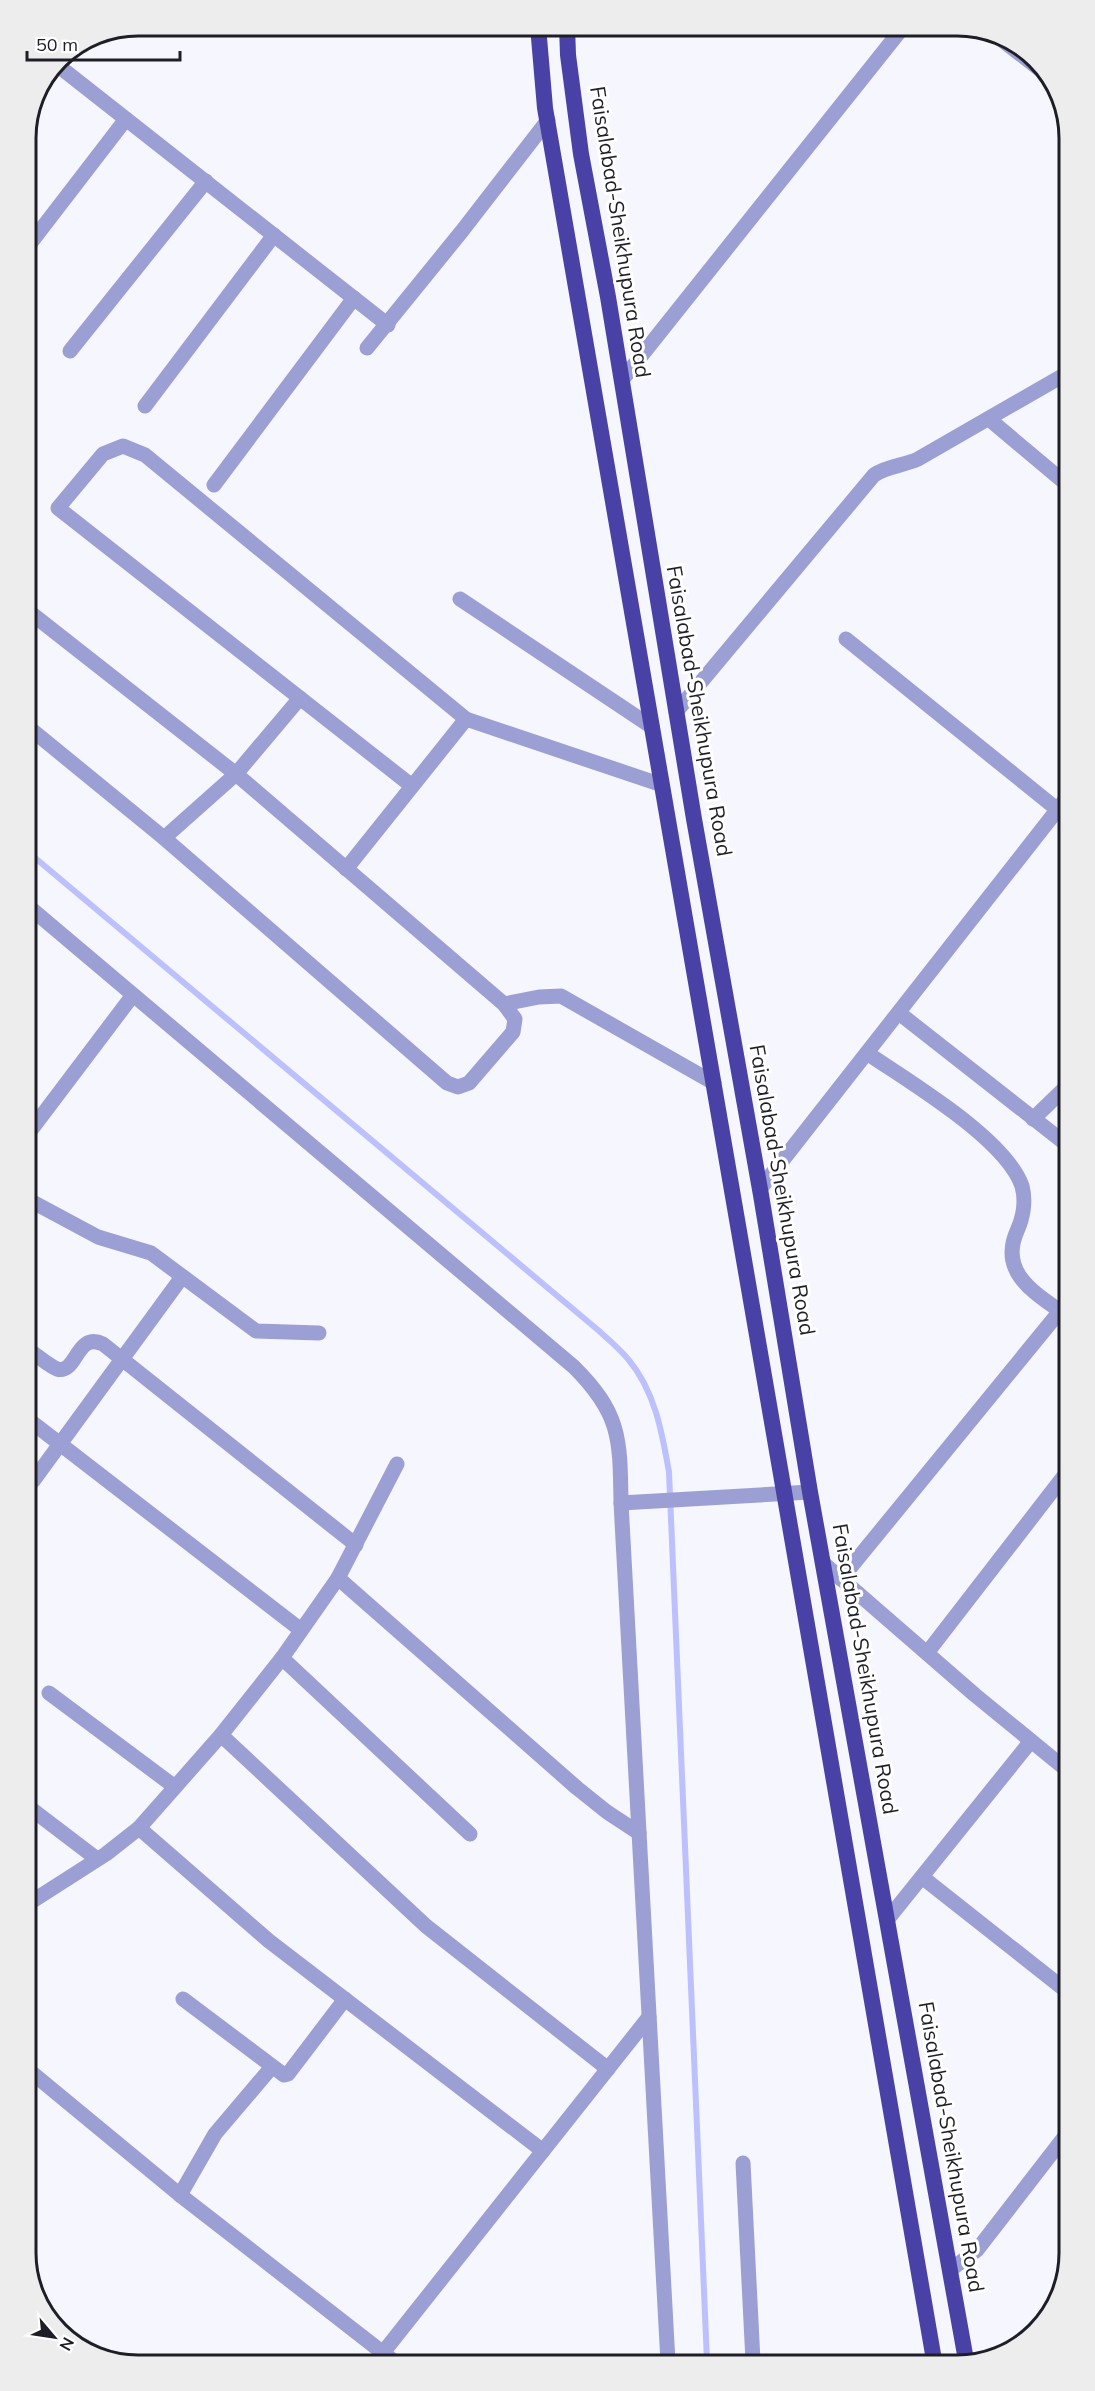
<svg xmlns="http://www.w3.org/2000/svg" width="1095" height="2391" viewBox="0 0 1095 2391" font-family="Mulish,sans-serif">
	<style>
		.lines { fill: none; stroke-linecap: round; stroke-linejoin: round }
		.stream { stroke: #bcc0fd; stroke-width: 6 }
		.minor { stroke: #9c9fd3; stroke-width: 15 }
		.tertiary { stroke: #9c9fd3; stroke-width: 15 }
		.trunk { stroke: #4a41a6; stroke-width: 16 }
		.labels { text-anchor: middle; stroke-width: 6; stroke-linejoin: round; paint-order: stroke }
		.street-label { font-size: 21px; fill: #1e1f26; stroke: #fff }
		.rim { fill: none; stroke: #1e1f26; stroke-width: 3 }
	</style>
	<rect width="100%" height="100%" fill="#f6f6fe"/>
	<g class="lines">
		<path class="stream" d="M 28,852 L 598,1330 C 608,1339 619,1348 628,1359 C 655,1391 662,1432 669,1472 L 707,2361"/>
		<g class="minor">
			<path d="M 1002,40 L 1042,71"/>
			<path d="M 56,64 L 388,325"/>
			<path d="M 26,249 L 126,119"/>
			<path d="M 367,348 L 462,231 L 548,120"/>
			<path d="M 70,351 L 206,181"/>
			<path d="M 622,380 L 904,26"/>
			<path d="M 145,406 L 274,235"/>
			<path d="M 989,419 L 1064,482"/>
			<path d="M 214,485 L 354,298"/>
			<path d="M 460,599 L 652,727"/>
			<path d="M 27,610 L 236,774 L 504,1004 L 515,1019 L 513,1032 L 469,1083 L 458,1087 L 447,1083 L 164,838 L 27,726"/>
			<path d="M 846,639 L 1058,810"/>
			<path d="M 676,712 L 874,475 C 887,466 903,466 918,459 L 1064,375"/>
			<path d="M 412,786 L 58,508 L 103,454 L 123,446 L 145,455 L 466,719 L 662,785"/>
			<path d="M 164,838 L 236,774 L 300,698"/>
			<path d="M 346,869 L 466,719"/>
			<path d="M 28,906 L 574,1367 C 621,1414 620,1439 621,1503 L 668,2362"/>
			<path d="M 504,1004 L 539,997 L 561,996 L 714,1083"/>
			<path d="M 899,1013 L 1066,1144"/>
			<path d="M 867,1053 C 909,1082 1005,1138 1022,1186 C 1026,1201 1023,1218 1017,1231 C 998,1274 1037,1294 1067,1316"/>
			<path d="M 1033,1119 L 1066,1087"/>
			<path d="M 28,1134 L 133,995"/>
			<path d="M 760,1189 L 1065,800"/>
			<path d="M 29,1200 L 98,1237 L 151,1253 L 256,1331 L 319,1333"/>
			<path d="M 29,1350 C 38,1356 48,1365 57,1369 C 77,1375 76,1331 103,1344 L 356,1545"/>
			<path d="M 29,1420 L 301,1630"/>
			<path d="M 33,1481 L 182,1277"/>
			<path d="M 621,1503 L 810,1492"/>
			<path d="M 338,1578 L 577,1788 L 607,1812 L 639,1833"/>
			<path d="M 841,1579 L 1065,1305"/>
			<path d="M 927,1653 L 1067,1472"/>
			<path d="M 282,1658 L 470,1834"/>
			<path d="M 49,1693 L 175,1787"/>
			<path d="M 221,1735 L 426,1926 L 608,2069"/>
			<path d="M 30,1808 L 97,1859"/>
			<path d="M 139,1828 L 269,1941 L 543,2151"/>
			<path d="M 922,1877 L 1069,1993"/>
			<path d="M 31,1902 L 106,1854 L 139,1828 L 221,1735 L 282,1658 L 338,1578 L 397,1464"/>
			<path d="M 887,1920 L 1031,1741"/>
			<path d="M 183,1999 L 284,2075 L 288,2074 L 345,1999"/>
			<path d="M 31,2072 L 180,2195 L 396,2363"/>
			<path d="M 743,2163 L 753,2361"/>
			<path d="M 180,2195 L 215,2134 L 271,2068"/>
			<path d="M 950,2270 L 977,2250 L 1069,2131"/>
			<path d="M 374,2364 L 649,2017"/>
		</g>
		<path class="tertiary" d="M 823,1563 L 975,1695 L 1068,1771"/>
		<g class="trunk">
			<path d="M 538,26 L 545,108 L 934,2360"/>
			<path d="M 567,26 L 568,55 L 581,154 L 608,297 L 694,819 L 761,1195 L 810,1492 L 966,2360"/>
		</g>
	</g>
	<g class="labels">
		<g class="street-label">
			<text transform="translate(620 232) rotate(81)" y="7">Faisalabad-Sheikhupura Road</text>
			<text transform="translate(699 711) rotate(80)" y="7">Faisalabad-Sheikhupura Road</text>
			<text transform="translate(782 1190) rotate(80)" y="7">Faisalabad-Sheikhupura Road</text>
			<text transform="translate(865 1669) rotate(80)" y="7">Faisalabad-Sheikhupura Road</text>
			<text transform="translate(951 2147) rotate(80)" y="7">Faisalabad-Sheikhupura Road</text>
		</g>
	</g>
	<path d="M0 0H1095V2391H0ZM138 36H957A102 102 0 0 1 1059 138V2253A102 102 0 0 1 957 2355H138A102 102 0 0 1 36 2253V138A102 102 0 0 1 138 36Z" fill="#ededee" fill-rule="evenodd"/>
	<path class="rim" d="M138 36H957A102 102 0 0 1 1059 138V2253A102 102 0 0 1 957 2355H138A102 102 0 0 1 36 2253V138A102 102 0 0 1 138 36Z"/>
	<g transform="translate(54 2337) rotate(119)" stroke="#ffffff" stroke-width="4.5" paint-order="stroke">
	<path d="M0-4.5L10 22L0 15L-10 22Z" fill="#1e1f26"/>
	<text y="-9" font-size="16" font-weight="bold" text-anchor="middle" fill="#1e1f26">N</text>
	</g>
	<path d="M27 51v9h153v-9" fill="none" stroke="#1e1f26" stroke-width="3"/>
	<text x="36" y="51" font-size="18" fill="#1e1f26" stroke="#ffffff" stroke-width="4.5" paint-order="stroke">50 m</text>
</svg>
